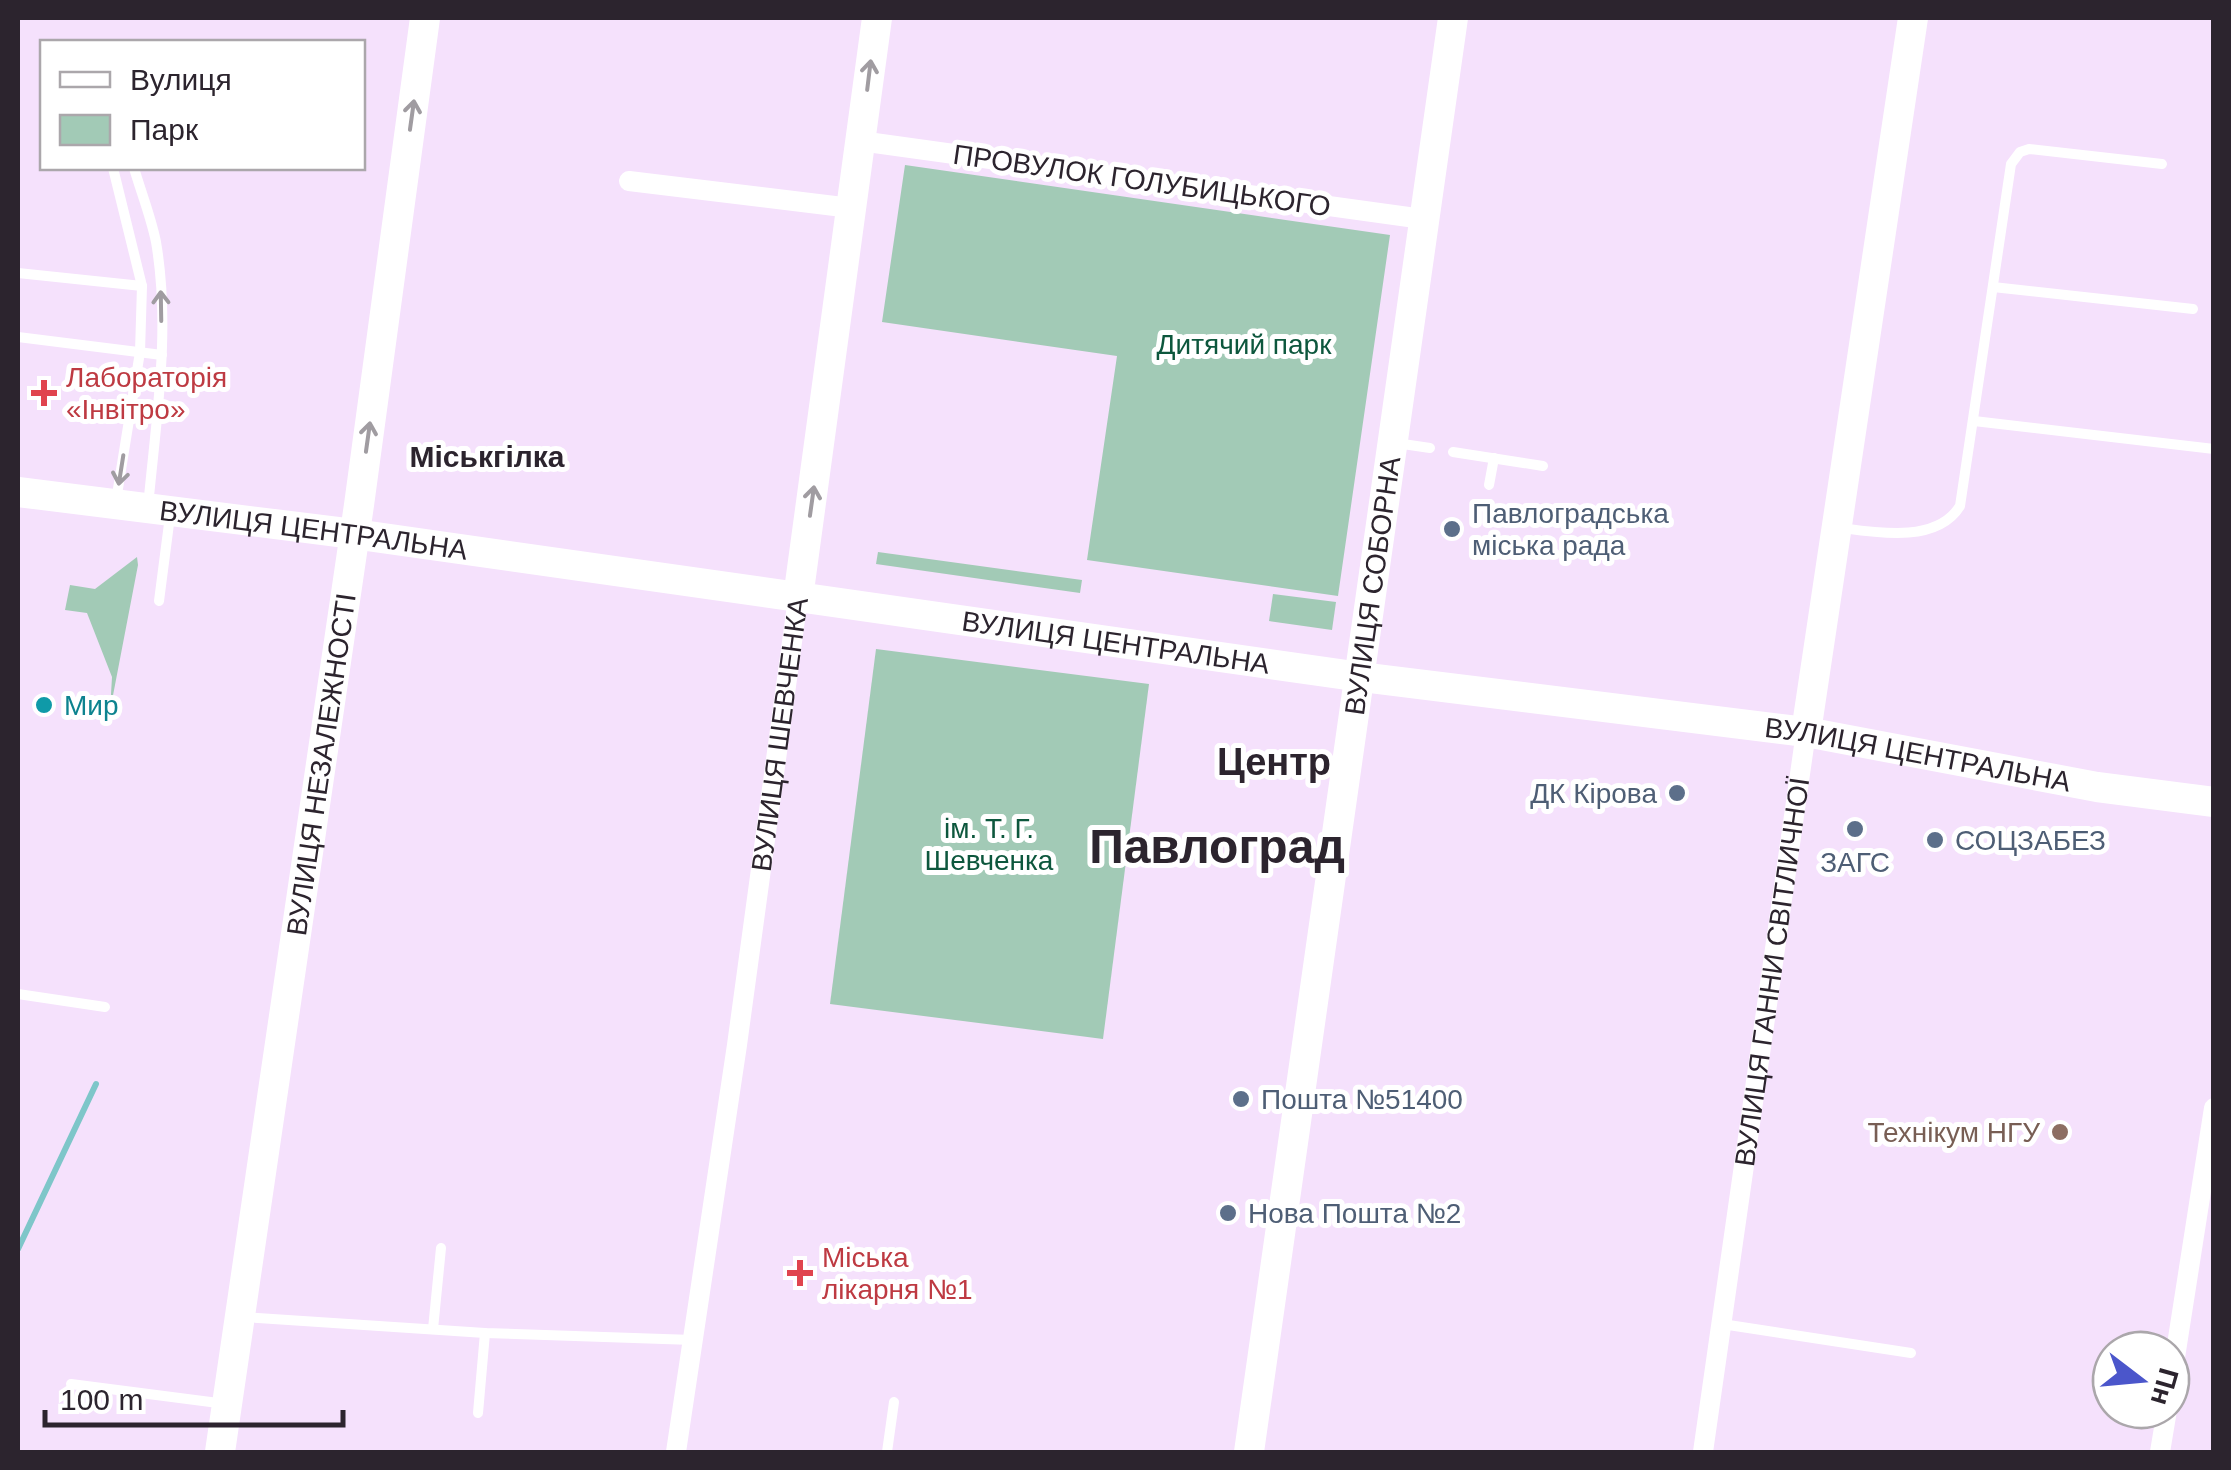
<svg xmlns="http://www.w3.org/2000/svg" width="2231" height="1470" viewBox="0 0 2231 1470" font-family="Arial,sans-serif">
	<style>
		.green { fill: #a2cab6 }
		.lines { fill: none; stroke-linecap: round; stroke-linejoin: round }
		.stream { stroke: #7ec6c9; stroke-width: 6 }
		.lane { stroke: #fff; stroke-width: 10 }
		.street { stroke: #fff; stroke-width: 20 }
		.secondary { stroke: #fff; stroke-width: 30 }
		.oneway { stroke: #a09ca1 }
		.health-dot { fill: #e0444e; stroke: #fff; stroke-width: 4 }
		.service-dot { fill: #5c6f8a; stroke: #fff; stroke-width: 4 }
		.culture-dot { fill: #0f9aa8; stroke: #fff; stroke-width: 4 }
		.education-dot { fill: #8d6e63; stroke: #fff; stroke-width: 4 }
		.labels { text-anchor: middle; stroke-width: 10; stroke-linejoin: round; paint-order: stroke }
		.street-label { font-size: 28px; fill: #2c242e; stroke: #fff }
		.park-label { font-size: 28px; fill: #0d573d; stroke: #fff }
		.health-label { font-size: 28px; fill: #be3a42; stroke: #fff; text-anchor: start }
		.service-label { font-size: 28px; fill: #4e5e75; stroke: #fff; text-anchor: start }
		.culture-label { font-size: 28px; fill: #0d838f; stroke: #fff; text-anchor: start }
		.education-label { font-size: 28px; fill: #785e54; stroke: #fff; text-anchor: end }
		.neighbourhood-label { font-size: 30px; font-weight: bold; fill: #2c242e; stroke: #fff }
		.district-label { font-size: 38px; font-weight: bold; fill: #2c242e; stroke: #fff }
		.town-label { font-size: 48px; font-weight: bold; fill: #2c242e; stroke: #fff }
	</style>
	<rect width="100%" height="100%" fill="#f5e1fc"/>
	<g class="green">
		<path d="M 905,165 L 1390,235 L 1338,596 L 1087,560 L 1117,356 L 882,322 Z"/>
		<path d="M 878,552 L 1082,580 L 1080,593 L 876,564 Z"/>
		<path d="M 137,557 L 138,565 L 110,711 L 112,677 L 87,613 L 65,610 L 70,585 L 95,589 Z"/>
		<path d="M 1273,594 L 1336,602 L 1332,630 L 1269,621 Z"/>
		<path d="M 876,649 L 1149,684 L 1103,1039 L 830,1004 Z"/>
	</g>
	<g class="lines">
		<path class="stream" d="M 18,1249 L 96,1084"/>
		<g class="lane">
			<path d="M 113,168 L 142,286 L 140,352 L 116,501"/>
			<path d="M 134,168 C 141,192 151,217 156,242 C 171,329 156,420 148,507"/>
			<path d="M 18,273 L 142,286"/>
			<path d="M 1993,287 L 2193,309"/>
			<path d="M 18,337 L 162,355"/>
			<path d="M 1974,421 L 2214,449"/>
			<path d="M 1396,443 L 1430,448"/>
			<path d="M 1453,452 L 1543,466"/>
			<path d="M 1489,485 L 1494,458"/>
			<path d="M 1842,528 C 1878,533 1937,543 1960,506 L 2011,164 L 2020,152 L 2029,149 L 2162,164"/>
			<path d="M 159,601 L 170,516"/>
			<path d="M 18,994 L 105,1007"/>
			<path d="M 244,1317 L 485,1333 L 693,1340"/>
			<path d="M 1722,1324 L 1911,1353"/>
			<path d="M 433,1329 L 441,1248"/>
			<path d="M 71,1384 L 226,1404"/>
			<path d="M 478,1413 L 485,1333"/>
			<path d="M 887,1452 L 894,1402"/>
		</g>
		<g class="street">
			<path d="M 860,141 L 1423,219"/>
			<path d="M 629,181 L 851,208"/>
			<path d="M 2171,1383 L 2214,1108"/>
			<path id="s1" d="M 676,1452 L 737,1045 L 798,598"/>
			<path id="s2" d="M 1703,1452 L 1806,732"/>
			<path d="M 2160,1452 L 2167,1410"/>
		</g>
		<g class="secondary">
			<path id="s3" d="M 18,492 L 354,534 L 1361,677 L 1806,732 L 2097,787 L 2214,802"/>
			<path d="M 798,598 L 877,18"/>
			<path d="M 1806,732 L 1913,18"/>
			<path id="s4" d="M 220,1452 L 359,505 L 425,18"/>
			<path id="s5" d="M 1249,1452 L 1453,18"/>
		</g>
	</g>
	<defs><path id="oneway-shaft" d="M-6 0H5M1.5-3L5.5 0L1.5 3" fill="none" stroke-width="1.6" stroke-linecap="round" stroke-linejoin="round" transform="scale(2.5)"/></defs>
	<g class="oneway">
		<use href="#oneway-shaft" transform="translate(869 75) rotate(-83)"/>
		<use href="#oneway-shaft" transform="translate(412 115) rotate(-82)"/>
		<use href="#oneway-shaft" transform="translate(161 306) rotate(-91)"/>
		<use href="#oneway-shaft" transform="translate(368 437) rotate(-82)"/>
		<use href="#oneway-shaft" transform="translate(121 470) rotate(99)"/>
		<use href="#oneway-shaft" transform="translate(812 501) rotate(-82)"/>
	</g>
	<g class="health-dot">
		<path d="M39 378h10v10h10v10h-10v10h-10v-10h-10v-10h10z"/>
		<path d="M795 1258h10v10h10v10h-10v10h-10v-10h-10v-10h10z"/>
	</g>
	<g class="service-dot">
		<circle cx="1452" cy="529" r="10"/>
		<circle cx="1677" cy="793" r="10"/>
		<circle cx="1855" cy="829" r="10"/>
		<circle cx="1935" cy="840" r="10"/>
		<circle cx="1241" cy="1099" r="10"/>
		<circle cx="1228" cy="1213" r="10"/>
	</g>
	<circle class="culture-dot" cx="44" cy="705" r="10"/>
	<circle class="education-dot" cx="2060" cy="1132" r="10"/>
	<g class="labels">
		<g class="street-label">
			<text transform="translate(1142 180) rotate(8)" y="10">ПРОВУЛОК ГОЛУБИЦЬКОГО</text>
			<text dy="10" stroke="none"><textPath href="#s3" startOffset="298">ВУЛИЦЯ ЦЕНТРАЛЬНА</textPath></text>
			<text dy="10" stroke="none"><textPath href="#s5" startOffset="875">ВУЛИЦЯ СОБОРНА</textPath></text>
			<text dy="10" stroke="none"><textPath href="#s3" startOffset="1108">ВУЛИЦЯ ЦЕНТРАЛЬНА</textPath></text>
			<text dy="10" stroke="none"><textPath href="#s1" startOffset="725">ВУЛИЦЯ ШЕВЧЕНКА</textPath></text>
			<text dy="10" stroke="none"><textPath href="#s3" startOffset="1918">ВУЛИЦЯ ЦЕНТРАЛЬНА</textPath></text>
			<text dy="10" stroke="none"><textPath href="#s4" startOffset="695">ВУЛИЦЯ НЕЗАЛЕЖНОСТІ</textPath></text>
			<text dy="10" stroke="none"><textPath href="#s2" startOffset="485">ВУЛИЦЯ ГАННИ СВІТЛИЧНОЇ</textPath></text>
		</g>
		<g class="park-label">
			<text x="1244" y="354">Дитячий парк</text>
			<text x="989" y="838">ім. Т. Г.<tspan x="989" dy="32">Шевченка</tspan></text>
		</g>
		<g class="health-label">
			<text x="66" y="387">Лабораторія<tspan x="66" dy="32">«Інвітро»</tspan></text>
			<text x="822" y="1267">Міська<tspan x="822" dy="32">лікарня №1</tspan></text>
		</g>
		<g class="service-label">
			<text x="1472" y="523">Павлоградська<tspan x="1472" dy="32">міська рада</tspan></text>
			<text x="1657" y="803" text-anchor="end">ДК Кірова</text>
			<text x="1955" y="850">СОЦЗАБЕЗ</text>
			<text x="1855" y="872" text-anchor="middle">ЗАГС</text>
			<text x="1261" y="1109">Пошта №51400</text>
			<text x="1248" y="1223">Нова Пошта №2</text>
		</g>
		<g class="culture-label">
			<text x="64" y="715">Мир</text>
		</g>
		<g class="education-label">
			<text x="2040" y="1142">Технікум НГУ</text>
		</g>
		<g class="neighbourhood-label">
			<text x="487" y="467">Міськгілка</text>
		</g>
		<g class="district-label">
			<text x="1274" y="775">Центр</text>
		</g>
		<g class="town-label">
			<text x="1217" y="863">Павлоград</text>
		</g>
	</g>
	<rect width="2231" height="1470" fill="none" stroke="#2c242e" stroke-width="40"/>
	<rect x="40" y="40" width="325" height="130" fill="#ffffff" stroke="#aba7ab" stroke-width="2.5"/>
	<rect x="60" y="72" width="50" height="15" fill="#ffffff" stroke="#aba7ab" stroke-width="2.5"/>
	<text x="130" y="90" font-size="30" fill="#2c242e">Вулиця</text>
	<rect x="60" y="115" width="50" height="30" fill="#a2cab6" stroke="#aba7ab" stroke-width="2.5"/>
	<text x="130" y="140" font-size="30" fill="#2c242e">Парк</text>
	<g transform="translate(2141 1380) rotate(106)"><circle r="48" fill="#ffffff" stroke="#aba7ab" stroke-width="2.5"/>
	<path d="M0-8L18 38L0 25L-18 38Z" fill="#4b56cb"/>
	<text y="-15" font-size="28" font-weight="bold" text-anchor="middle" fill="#2c242e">Пн</text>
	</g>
	<path d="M45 1410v15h298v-15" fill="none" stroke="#2c242e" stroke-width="5"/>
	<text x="60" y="1410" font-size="30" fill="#2c242e" stroke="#ffffff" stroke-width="8" paint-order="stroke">100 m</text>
</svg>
